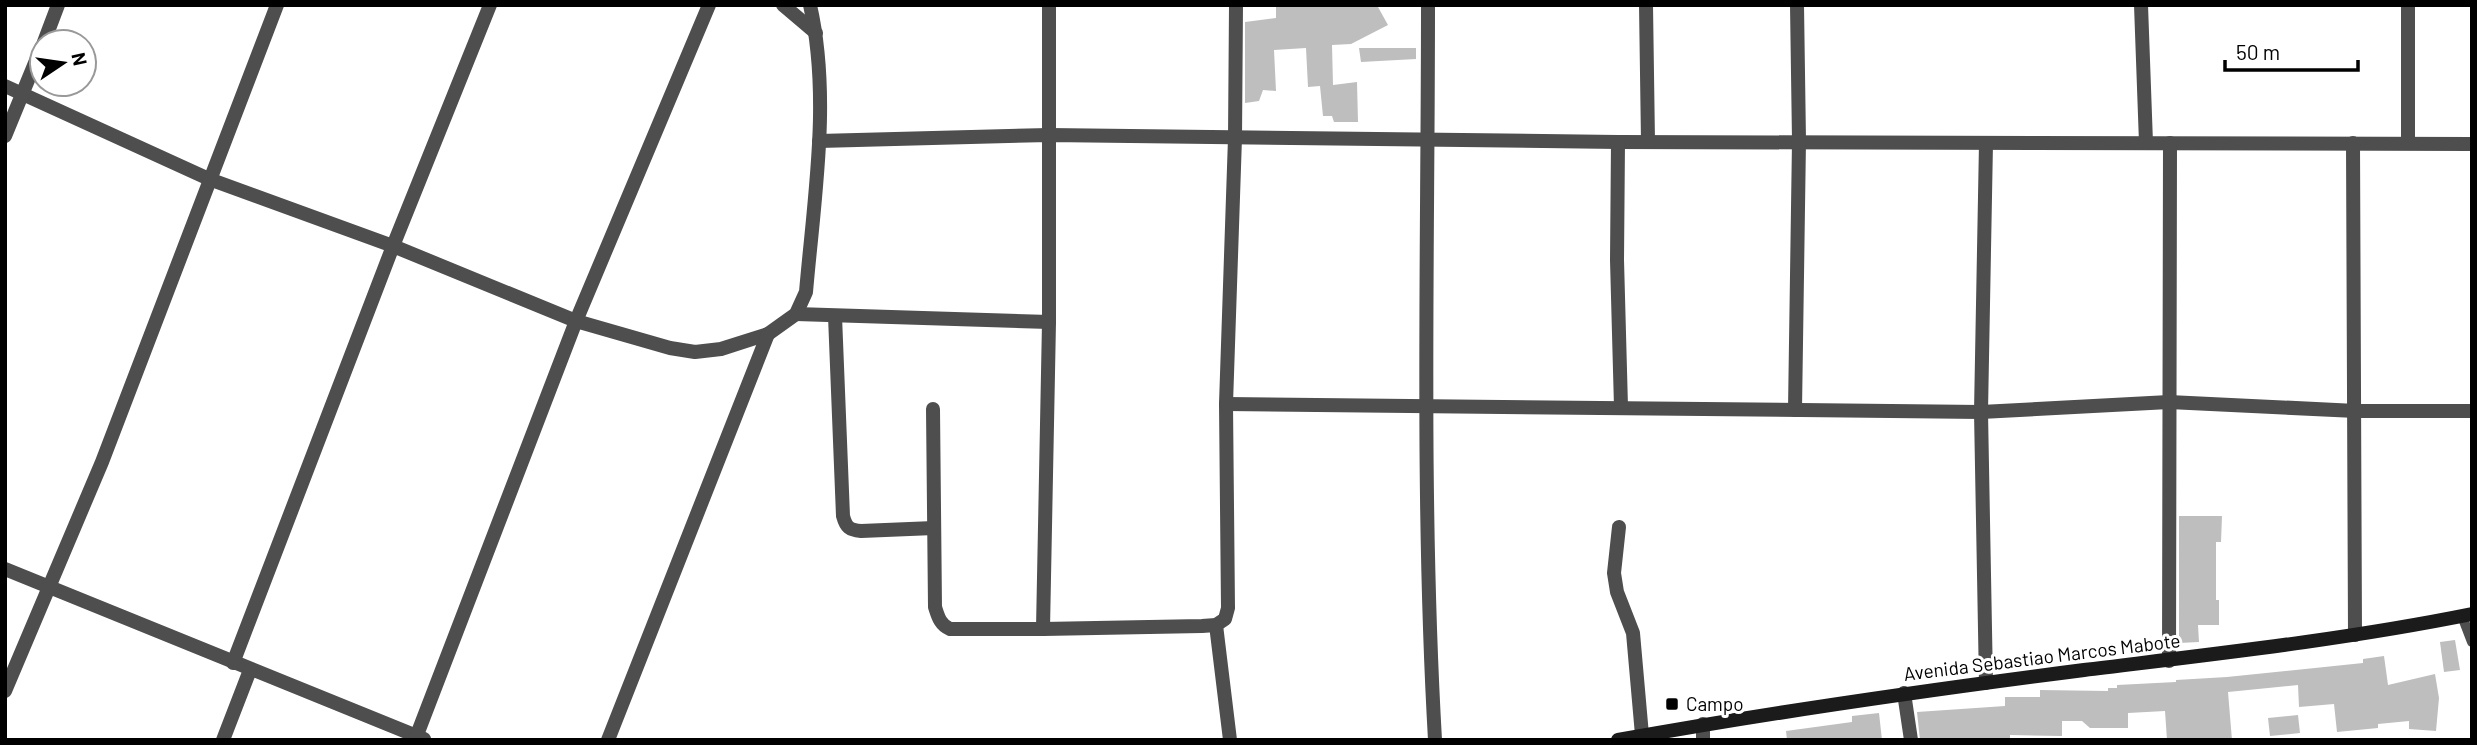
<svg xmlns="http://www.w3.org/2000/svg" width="2477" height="745" viewBox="0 0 2477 745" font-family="Barlow,sans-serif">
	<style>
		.building { fill: #bebebe }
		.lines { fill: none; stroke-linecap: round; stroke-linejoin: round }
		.service { stroke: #4e4e4e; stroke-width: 10 }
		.minor { stroke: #4e4e4e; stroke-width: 14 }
		.secondary { stroke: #1b1b1b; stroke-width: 14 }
		.poi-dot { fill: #000; stroke: #fff; stroke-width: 2.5 }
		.labels { text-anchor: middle; stroke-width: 6; stroke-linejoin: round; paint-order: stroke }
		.street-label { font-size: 19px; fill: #000; stroke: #fff }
		.poi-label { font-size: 19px; fill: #000; stroke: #fff; text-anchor: start }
	</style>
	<rect width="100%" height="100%" fill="#fff"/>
	<g class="building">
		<path d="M 1276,5 L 1378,7 L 1388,25 L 1351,44 L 1332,45 L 1333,85 L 1357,82 L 1358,122 L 1334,122 L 1332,116 L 1323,116 L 1320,86 L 1308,87 L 1306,48 L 1274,50 L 1276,91 L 1263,90 L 1259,101 L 1245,103 L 1245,22 L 1276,18 Z"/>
		<path d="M 1359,48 L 1416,48 L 1416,59 L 1361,62 Z"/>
		<path d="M 2179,516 L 2222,516 L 2221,542 L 2216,542 L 2216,600 L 2219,600 L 2219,625 L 2198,625 L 2199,642 L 2179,643 Z"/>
		<path d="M 2455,640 L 2460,670 L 2444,672 L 2440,642 Z"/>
		<path d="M 2384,656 L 2388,685 L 2435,674 L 2439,698 L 2436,731 L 2409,729 L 2409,721 L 2378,724 L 2378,728 L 2337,732 L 2334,704 L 2299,707 L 2298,685 L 2228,692 L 2232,740 L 2167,740 L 2165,711 L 2128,713 L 2128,728 L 2090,728 L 2082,721 L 2062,721 L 2062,736 L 2010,735 L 2010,740 L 1920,740 L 1917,712 L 2005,706 L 2005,697 L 2040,697 L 2040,690 L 2108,691 L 2108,688 L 2117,688 L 2117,685 L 2176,682 L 2176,680 L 2227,677 L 2363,663 L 2363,659 Z"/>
		<path d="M 1879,713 L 1882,740 L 1787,740 L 1786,731 L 1852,722 L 1852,716 Z"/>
		<path d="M 2298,715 L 2300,733 L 2270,736 L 2268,718 Z"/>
	</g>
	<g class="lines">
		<path class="service" d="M 2462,616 L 2472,642"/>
		<g class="minor">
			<path d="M 783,5 L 816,33"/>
			<path d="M 1049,5 L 1049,322 L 1043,629 L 1202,626 L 1216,625 L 1225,619 L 1228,608 L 1226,404 L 1235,138 L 1236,5"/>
			<path d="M 1428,5 C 1428,250 1421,495 1435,740"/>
			<path d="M 1646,5 L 1648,142"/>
			<path d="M 2141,5 L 2146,143"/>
			<path d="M 44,42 L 58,5"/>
			<path d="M 5,86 L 209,179 L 393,246 L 576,321 L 670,348 L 695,352 L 721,349 L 768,334 L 796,314 L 806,292 C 814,198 831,98 810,5"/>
			<path d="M 5,136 L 42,46"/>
			<path d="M 819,141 L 1049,135 L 1618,142 L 2472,144"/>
			<path d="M 1618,142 L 1617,260 L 1621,407"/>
			<path d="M 2353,143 L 2355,635"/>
			<path d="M 2408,143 L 2408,5"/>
			<path d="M 796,314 L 1049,322"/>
			<path d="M 835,316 L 843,516 C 846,527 849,530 861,531 L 934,528"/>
			<path d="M 1226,404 L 1981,412 L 2169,402 L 2356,411 L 2472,411"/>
			<path d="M 933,409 L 935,607 C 938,616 940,625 950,629 L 1043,629"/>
			<path d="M 1795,410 L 1799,141 L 1797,5"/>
			<path d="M 1619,527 L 1614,573 L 1617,592 L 1633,633 L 1642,735"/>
			<path d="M 5,569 L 424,739"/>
			<path d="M 1216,625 L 1230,740"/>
			<path d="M 2169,661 L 2170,143"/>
			<path d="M 233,663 L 393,246 L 490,5"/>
			<path d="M 1986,683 L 1981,412 L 1986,143"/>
			<path d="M 5,691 L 102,462 L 277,5"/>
			<path d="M 1904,693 L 1911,740"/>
			<path d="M 1703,724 L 1703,740"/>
			<path d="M 223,740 L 250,670"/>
			<path d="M 415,740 L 576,321 L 709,5"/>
			<path d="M 608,740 L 768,334"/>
		</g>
		<path class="secondary" d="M 1618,740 C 1772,712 1928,690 2084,670 C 2214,654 2343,640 2472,614"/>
	</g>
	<rect class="poi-dot" x="1665" y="697" width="14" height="14" rx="3.5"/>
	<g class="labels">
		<g class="street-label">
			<text transform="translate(2042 657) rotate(-7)" y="7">Avenida Sebastiao Marcos Mabote</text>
		</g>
		<g class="poi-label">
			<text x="1686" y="711">Campo</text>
		</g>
	</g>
	<rect width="2477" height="745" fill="none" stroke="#000000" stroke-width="14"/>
	<g transform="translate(63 63) rotate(77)"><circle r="33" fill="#ffffff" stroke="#999999" stroke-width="2"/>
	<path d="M0-5L12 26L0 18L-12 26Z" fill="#000000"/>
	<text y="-10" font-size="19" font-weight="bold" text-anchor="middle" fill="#000000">N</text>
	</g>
	<path d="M2225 60v10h133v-10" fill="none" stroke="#000000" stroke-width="3.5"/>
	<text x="2236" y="60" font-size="21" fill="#000000" stroke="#ffffff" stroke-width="5" paint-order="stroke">50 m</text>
</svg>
